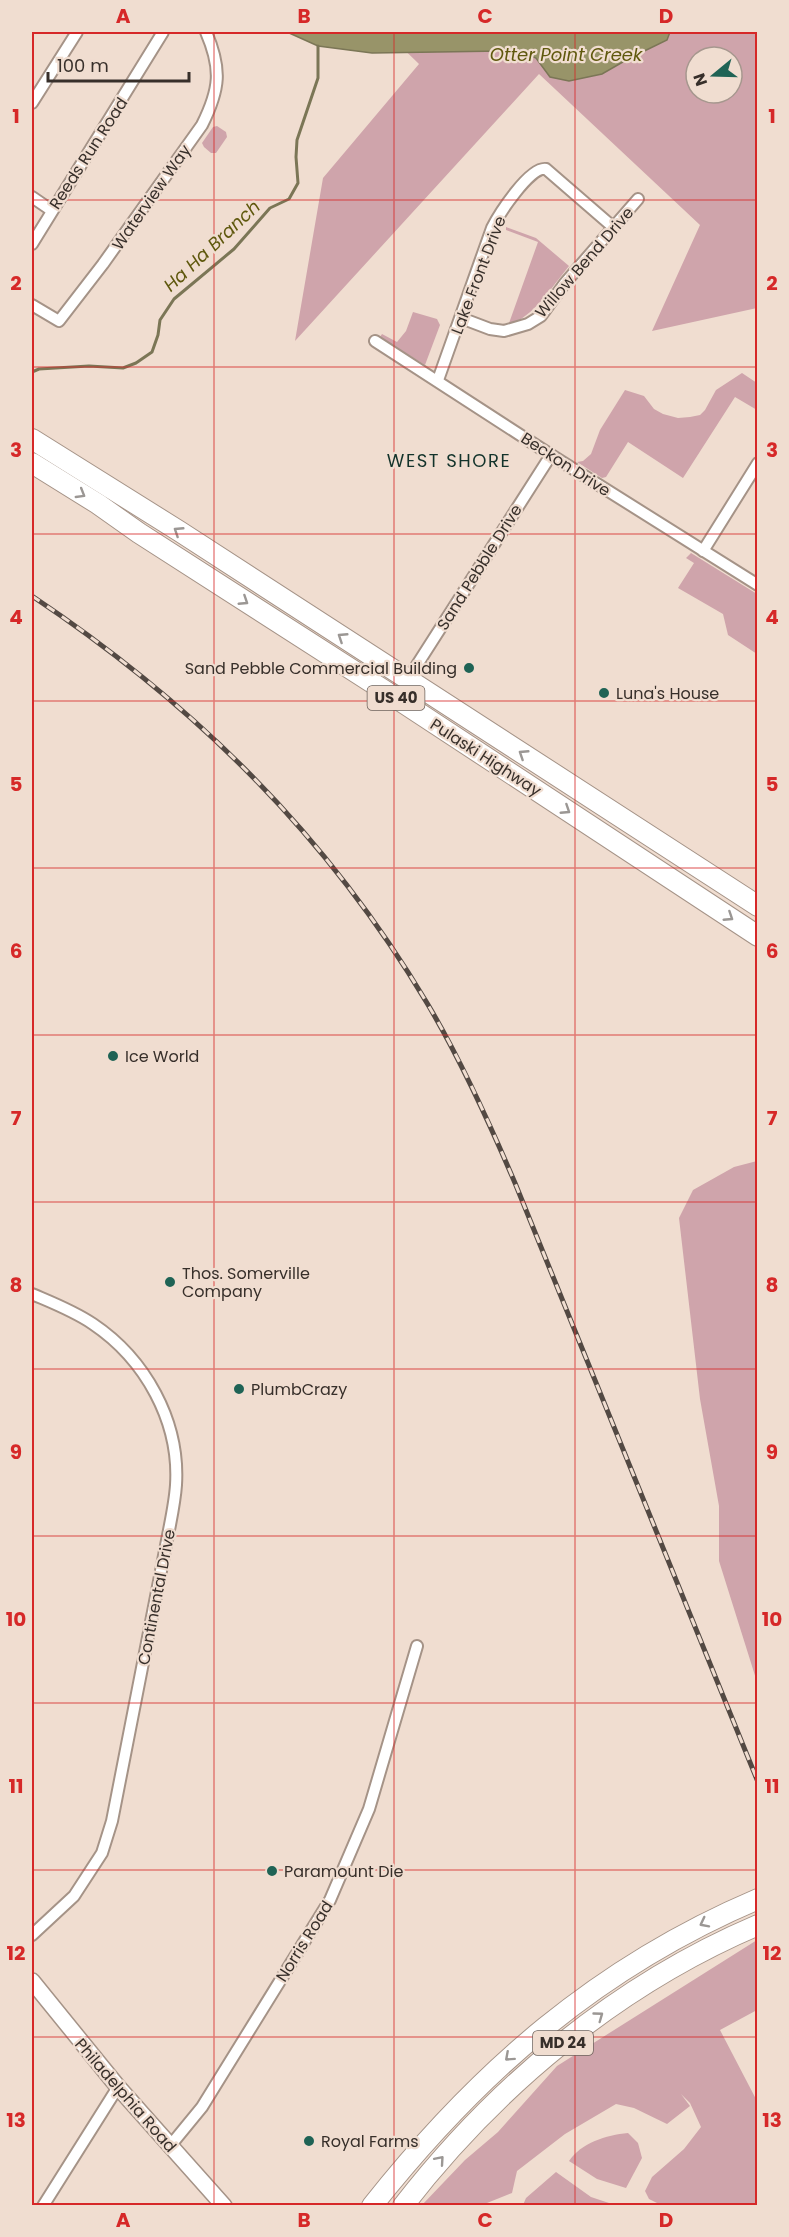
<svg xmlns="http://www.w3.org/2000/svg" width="789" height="2237" viewBox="0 0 789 2237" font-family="Poppins,sans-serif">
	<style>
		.green { fill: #cfa4ab; fill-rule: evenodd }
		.water { fill: #989469; stroke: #7b7656; stroke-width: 1.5 }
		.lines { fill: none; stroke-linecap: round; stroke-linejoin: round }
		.stream { stroke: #7b7656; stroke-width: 3 }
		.street-casing { stroke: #a59387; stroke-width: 14 }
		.secondary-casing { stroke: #a59387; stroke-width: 18 }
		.highway-casing { stroke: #a59387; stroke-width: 22 }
		.street { stroke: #fff; stroke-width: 10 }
		.secondary { stroke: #fff; stroke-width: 15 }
		.highway { stroke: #fff; stroke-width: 20 }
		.rail-casing { stroke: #534943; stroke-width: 5 }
		.rail { stroke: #f0ddd0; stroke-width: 3; stroke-dasharray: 9; stroke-linecap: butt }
		.oneway { stroke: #9b9794 }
		.grid { fill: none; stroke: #d62828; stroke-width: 1.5; stroke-opacity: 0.55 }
		.poi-dot { fill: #1f6355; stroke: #f0ddd0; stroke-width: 2 }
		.labels { text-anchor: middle; stroke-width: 4.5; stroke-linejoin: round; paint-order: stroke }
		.shield { fill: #f0ddd0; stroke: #6e635c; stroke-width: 1.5 }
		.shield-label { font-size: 15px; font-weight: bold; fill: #372f2a }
		.street-label { font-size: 16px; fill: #372f2a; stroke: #f0ddd0 }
		.poi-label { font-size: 16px; fill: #372f2a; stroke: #f0ddd0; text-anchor: start }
		.water-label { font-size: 18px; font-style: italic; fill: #5f580d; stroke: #f0ddd0 }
		.neighbourhood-label { font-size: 18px; letter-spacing: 1.5px; fill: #13332b; stroke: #f0ddd0 }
		.neatline { fill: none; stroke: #d62828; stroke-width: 2 }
		.grid-label { font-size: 20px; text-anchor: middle; font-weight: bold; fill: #d62828 }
	</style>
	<rect width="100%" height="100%" fill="#f0ddd0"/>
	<g class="green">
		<path d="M 386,32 L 757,32 L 757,308 L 652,331 L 700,225 L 539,74 L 295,341 L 323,178 L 419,64 ZM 696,57 L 732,57 L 732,93 L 696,93 Z"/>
		<path d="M 217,126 L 226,132 L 227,137 L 216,153 L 211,153 L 204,147 L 202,143 L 213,127 Z"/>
		<path d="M 506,227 L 536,238 L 569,266 C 551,288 535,315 508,326 L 538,242 L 506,230 Z"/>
		<path d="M 413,312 L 437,319 L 440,325 L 425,365 L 380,337 L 382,334 L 397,342 L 406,331 Z"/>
		<path d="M 742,373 L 757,383 L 757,410 L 735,397 L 683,478 L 628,442 L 606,477 L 602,478 L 577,462 L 583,461 L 591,454 L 600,430 L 625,390 L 644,396 L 654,409 L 663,414 L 678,418 L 690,417 L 700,415 L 705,410 L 716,390 Z"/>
		<path d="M 691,553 L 757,594 L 757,654 L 728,635 L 723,614 L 678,588 L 694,563 L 686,558 Z"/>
		<path d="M 757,1161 L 758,1161 L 757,1682 L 719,1561 L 719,1506 L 700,1399 L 679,1218 L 693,1190 L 734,1167 Z"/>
		<path d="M 757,1940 L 757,2010 L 720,2030 L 757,2101 L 757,2205 L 661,2205 L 649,2199 L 645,2191 L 652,2177 L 684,2149 L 701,2127 L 690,2103 L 681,2094 L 690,2106 L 667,2124 L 634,2108 L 616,2104 L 565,2134 L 517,2171 L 512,2193 L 482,2205 L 422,2205 L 465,2160 L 498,2132 L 557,2066 Z"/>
		<path d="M 628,2133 L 638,2143 L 642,2158 L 626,2188 L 597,2179 L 569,2161 C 581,2143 606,2135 628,2133 Z"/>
		<path d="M 556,2172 L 591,2197 L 615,2205 L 523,2205 L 526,2198 Z"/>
	</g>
	<path class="water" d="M 287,32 L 670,32 L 667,40 L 628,59 L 602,74 L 569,81 L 550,77 L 536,58 L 524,53 L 502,51 L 372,53 L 318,46 Z"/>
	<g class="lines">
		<path class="stream" d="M 32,372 L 39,369 L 89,366 L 123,368 L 136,363 L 152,352 L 158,335 L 160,320 L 174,299 L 234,249 L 270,208 L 289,199 L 298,183 L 296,157 L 297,140 L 318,78 L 318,46"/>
		<g class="street-casing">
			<g id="street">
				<path d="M 32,103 L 77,32"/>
				<path d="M 32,197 L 51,210"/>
				<path d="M 32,244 L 163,32"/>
				<path d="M 32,305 L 59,321 L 103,264 L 202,125 C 220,89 222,69 206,32"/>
				<path d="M 461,318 L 490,329 L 504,331 L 528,324 L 541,316 L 565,283 L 638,199"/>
				<path d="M 375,341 L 551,455 L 758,585"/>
				<path d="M 438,380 L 492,228 C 499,214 530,166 546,169 L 613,227"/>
				<path d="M 703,551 L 758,463"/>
				<path d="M 408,679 L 551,455"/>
				<path d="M 32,1294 C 53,1303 74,1311 93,1324 C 145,1359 180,1421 176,1485 C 175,1500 172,1515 169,1530 L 112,1821 L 102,1853 L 74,1896 L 32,1935"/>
				<path d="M 170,2146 L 202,2107 L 330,1900 L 369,1809 L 417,1646"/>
				<path d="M 43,2206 L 118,2087"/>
			</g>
		</g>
		<g class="secondary-casing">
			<path id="secondary" d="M 32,1981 L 118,2087 L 224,2206"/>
		</g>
		<g class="highway-casing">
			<g id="highway">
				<path d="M 32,439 L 179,531 L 758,906"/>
				<path d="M 32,463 L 98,504 L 139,533 L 396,698 L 758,936"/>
				<path d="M 372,2206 C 479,2071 598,1967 758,1899"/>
				<path d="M 403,2206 C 496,2086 617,1985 758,1925"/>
			</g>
		</g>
		<use href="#street" class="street"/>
		<use href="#secondary" class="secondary"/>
		<use href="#highway" class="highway"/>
		<g class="rail-casing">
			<path id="rail" d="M 32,596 C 195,705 326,834 427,1003 C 461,1060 489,1122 515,1183 L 758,1782"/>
		</g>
		<use href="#rail" class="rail"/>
	</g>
	<defs><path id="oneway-chevron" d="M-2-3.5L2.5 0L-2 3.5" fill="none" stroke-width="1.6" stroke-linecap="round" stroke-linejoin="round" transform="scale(1.5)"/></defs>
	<g class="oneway">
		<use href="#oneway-chevron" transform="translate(81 494) rotate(31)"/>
		<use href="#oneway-chevron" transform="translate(178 531) rotate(-147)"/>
		<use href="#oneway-chevron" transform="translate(244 601) rotate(33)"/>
		<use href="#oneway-chevron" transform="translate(342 637) rotate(-147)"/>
		<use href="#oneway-chevron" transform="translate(523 754) rotate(-147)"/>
		<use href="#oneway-chevron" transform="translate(566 810) rotate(33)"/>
		<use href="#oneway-chevron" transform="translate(729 917) rotate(33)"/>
		<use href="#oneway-chevron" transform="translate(704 1923) rotate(153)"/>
		<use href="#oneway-chevron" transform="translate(599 2016) rotate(-36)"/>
		<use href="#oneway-chevron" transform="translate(509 2057) rotate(138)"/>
		<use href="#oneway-chevron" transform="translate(440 2160) rotate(-49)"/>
	</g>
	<path class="grid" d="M 214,32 L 214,2206M 394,32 L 394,2206M 575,32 L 575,2206M 32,200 L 758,200M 32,367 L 758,367M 32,534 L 758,534M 32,701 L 758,701M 32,868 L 758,868M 32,1035 L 758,1035M 32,1202 L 758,1202M 32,1369 L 758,1369M 32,1536 L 758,1536M 32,1703 L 758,1703M 32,1870 L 758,1870M 32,2037 L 758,2037"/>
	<g class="poi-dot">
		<circle cx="469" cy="668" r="6"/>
		<circle cx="604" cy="693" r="6"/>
		<circle cx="113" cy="1056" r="6"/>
		<circle cx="170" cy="1282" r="6"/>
		<circle cx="239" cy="1389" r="6"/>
		<circle cx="272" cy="1871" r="6"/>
		<circle cx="309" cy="2141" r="6"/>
	</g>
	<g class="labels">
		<g class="shield">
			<rect x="367.5" y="686" width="57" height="24" rx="4.5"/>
			<rect x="533" y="2031" width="60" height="24" rx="4.5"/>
		</g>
		<g class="shield-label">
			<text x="396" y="703">US 40</text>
			<text x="563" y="2048">MD 24</text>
		</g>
		<g class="street-label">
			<text transform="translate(88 153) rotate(-57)" y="6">Reeds Run Road</text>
			<text transform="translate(151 197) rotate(-55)" y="6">Waterview Way</text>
			<text transform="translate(584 262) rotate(-49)" y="6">Willow Bend Drive</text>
			<text transform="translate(478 275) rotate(-69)" y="6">Lake Front Drive</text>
			<text transform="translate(566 464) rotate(33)" y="6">Beckon Drive</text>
			<text transform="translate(479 567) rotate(-58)" y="6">Sand Pebble Drive</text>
			<text transform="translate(486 757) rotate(33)" y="6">Pulaski Highway</text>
			<text transform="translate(156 1597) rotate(-79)" y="6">Continental Drive</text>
			<text transform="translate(304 1941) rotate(-58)" y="6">Norris Road</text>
			<text transform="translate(126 2095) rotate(49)" y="6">Philadelphia Road</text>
		</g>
		<g class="poi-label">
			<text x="457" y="674" text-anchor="end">Sand Pebble Commercial Building</text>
			<text x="616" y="699">Luna's House</text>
			<text x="125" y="1062">Ice World</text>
			<text x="182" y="1279">Thos. Somerville<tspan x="182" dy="18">Company</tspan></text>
			<text x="251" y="1395">PlumbCrazy</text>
			<text x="284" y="1877">Paramount Die</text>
			<text x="321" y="2147">Royal Farms</text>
		</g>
		<g class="water-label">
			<text x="566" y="61">Otter Point Creek</text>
			<text transform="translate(212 246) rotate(-43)" y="6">Ha Ha Branch</text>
		</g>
		<g class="neighbourhood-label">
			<text x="449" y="467">WEST SHORE</text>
		</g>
	</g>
	<rect width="789" height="2237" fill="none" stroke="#f0ddd0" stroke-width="66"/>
	<g transform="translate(714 75) rotate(251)"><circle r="28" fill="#f0ddd0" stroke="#a6978e" stroke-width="1.5"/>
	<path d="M0-4.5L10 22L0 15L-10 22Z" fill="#1f6355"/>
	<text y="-9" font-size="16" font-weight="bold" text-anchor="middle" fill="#372f2a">N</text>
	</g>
	<path d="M48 72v9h141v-9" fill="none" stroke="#372f2a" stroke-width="3"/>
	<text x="57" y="72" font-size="18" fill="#372f2a" stroke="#f0ddd0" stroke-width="4.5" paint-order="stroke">100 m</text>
	<rect x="33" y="33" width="723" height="2171" class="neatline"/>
	<g class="grid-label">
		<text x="123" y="23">A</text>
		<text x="304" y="23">B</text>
		<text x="485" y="23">C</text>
		<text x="666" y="23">D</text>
		<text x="16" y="123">1</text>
		<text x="772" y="123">1</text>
		<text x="16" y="290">2</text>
		<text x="772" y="290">2</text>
		<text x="16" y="457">3</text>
		<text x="772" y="457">3</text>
		<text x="16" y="624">4</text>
		<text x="772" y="624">4</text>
		<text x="16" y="791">5</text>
		<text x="772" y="791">5</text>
		<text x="16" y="958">6</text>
		<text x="772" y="958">6</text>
		<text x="16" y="1125">7</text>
		<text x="772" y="1125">7</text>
		<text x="16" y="1292">8</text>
		<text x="772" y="1292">8</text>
		<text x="16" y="1459">9</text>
		<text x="772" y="1459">9</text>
		<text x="16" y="1626">10</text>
		<text x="772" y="1626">10</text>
		<text x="16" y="1793">11</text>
		<text x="772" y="1793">11</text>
		<text x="16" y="1960">12</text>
		<text x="772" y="1960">12</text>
		<text x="16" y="2127">13</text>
		<text x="772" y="2127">13</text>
		<text x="123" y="2227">A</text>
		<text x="304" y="2227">B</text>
		<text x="485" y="2227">C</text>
		<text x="666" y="2227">D</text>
	</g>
</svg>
